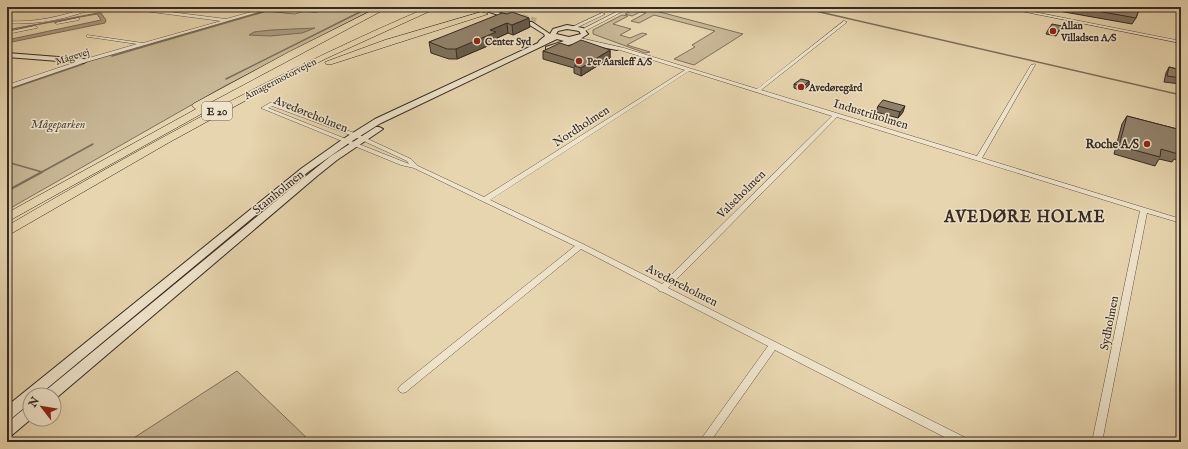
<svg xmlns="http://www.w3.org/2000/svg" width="1188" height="449" viewBox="0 0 1188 449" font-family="'IM FELL English',serif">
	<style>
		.green { fill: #c9b897; stroke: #7f705c }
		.water { fill: #aa9b7f; stroke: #7b6d5a }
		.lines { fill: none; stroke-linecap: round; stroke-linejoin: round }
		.stream-far2 { stroke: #7b6d5a; stroke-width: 1.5 }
		.stream-far1 { stroke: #7b6d5a; stroke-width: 2 }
		.stream { stroke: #7b6d5a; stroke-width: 2.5 }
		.secondary-tunnel { stroke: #c3b393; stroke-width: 6; stroke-dasharray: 6 3; stroke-linecap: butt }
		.street-casing { stroke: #625445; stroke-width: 1 }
		.secondary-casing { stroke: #352922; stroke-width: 2 }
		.highway-casing { stroke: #352922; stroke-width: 1 }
		.street { fill: #efe4cb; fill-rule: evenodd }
		.secondary { fill: #efe4cb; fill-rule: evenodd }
		.highway { fill: #e7d5af; fill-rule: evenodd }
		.wall { fill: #7e705c; stroke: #352922 }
		.shaded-wall { fill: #665b4b; stroke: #352922 }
		.building { fill: #92826b; stroke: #352922 }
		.poi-dot { fill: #8f2418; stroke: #efe4cb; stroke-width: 1.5 }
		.labels { text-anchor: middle; stroke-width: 3; stroke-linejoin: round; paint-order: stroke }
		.far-poi-label { font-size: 10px; font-weight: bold; fill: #352922; stroke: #efe4cb; text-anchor: start }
		.far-street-label { font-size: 10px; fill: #352922; stroke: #efe4cb }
		.shield { fill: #efe4cb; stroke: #6d6155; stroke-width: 1 }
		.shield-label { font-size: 11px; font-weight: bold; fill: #352922 }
		.street-label { font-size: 12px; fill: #352922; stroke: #efe4cb }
		.park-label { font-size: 12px; font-style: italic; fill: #534639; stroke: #efe4cb }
		.poi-label { font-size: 12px; font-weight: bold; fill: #352922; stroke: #efe4cb; text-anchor: end }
		.district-label { font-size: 16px; font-weight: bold; letter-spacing: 1px; fill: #352922; stroke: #efe4cb }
	</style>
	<rect width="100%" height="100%" fill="#e7d5af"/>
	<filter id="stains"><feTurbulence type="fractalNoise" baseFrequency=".005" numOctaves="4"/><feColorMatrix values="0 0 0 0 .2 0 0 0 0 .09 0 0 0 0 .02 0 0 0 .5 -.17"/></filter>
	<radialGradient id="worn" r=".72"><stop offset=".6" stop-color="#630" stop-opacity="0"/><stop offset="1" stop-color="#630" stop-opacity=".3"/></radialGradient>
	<g class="green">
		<path d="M 316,7 L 378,7 L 223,87 L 7,210 L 7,90 L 69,67 L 266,11 L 295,14 Z"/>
		<path d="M 638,7 L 641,7 L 743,34 L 694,65 L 674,59 L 695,47 L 692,45 L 715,31 L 654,15 L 639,23 L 631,21 L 646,13 L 640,12 L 632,16 L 625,14 Z"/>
		<path d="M 622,15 L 628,16 L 613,24 L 631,29 L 620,35 L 630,38 L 642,33 L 647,34 L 627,45 L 650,52 L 645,53 L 593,34 L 593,30 Z"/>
		<path d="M 237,371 L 309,440 L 306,442 L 129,441 Z"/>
	</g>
	<g class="water">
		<path d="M 98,13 L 101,13 L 106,20 L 105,23 L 7,43 L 7,40 L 101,20 L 97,14 L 7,30 Z"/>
		<path d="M 315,28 L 302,33 L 270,36 L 249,35 L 254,32 L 271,30 Z"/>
	</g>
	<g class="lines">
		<g class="stream-far2">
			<path d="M 798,7 L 1181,95"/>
			<path d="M 305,11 L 316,12 L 329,7"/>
			<path d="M 112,56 L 263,12"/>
			<path d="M 226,79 L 370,7"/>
			<path d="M 7,90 L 83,64"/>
			<path d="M 7,162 L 42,172"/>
			<path d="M 40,173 L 93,144"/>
		</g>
		<path class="stream-far1" d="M 7,191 L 42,172"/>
		<path class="stream" d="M 324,440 L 326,442"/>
		<path class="secondary-tunnel" d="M 522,17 L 536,21"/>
		<g class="street-casing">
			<g id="street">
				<path d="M 90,7 L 96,7 C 91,10 84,12 78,14 C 55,21 32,25 7,23 L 7,21 C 36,23 62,16 90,7 Z"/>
				<path d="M 119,7 L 131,7 L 226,19 L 258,10 L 238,8 L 236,7 L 259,8 L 261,10 L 270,7 L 276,7 L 86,62 L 7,89 L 7,85 L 82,60 L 137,44 L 89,37 L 87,37 L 87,35 L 143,43 L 221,21 L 121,8 Z"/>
				<path d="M 626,7 L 631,7 L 585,31 L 581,30 Z"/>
				<path d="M 1001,7 L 1009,7 L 1181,41 L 1181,43 Z"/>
				<path d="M 602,13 L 605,14 L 576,28 L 572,27 Z"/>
				<path d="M 78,18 L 80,19 L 79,20 L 57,24 L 55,23 Z"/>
				<path d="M 844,21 L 847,22 L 761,90 L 977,156 L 1031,65 L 1035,64 L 1035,65 L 982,158 L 1181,219 L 1181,223 L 1147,213 L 1102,442 L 1092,442 L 1140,211 L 837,117 L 668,288 L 968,439 L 969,442 L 954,442 L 775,350 L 710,442 L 699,442 L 768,346 L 663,292 L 659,291 L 658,289 L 581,249 L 406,392 L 403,393 L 400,392 L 398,389 L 400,386 L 575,246 L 414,168 L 401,165 L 261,108 L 270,103 L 274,103 L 357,134 L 411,159 L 418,166 L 484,197 L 685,70 L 620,50 L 576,39 L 576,37 L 624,48 L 757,89 ZM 689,71 L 832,116 L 662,284 L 583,244 L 490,200 ZM 272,106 L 353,136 L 407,161 L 409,164 L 268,108 Z"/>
				<path d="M 35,26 L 37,27 L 37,28 L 7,34 L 7,32 Z"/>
			</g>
		</g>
		<g class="secondary-casing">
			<g id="secondary">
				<path d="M 475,7 L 484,7 L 515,18 L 510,19 Z"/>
				<path d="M 528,22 L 532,22 L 550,34 L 553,29 L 567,25 L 583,28 L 588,34 L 580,39 L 620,48 L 617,50 L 579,43 L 546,49 L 546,47 L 564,41 L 557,39 L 381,123 L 349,143 L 308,172 L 39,395 L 30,395 L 30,403 L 12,418 L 7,420 L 7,406 L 302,168 L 343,139 L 375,119 L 538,43 L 539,41 L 545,36 L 544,34 L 528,24 ZM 567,29 L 579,31 L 581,34 L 569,37 L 556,34 L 558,31 Z"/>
				<path d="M 7,53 L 84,59 L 87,61 L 84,63 L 7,57 Z"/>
				<path d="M 376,127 L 379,127 L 383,129 L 337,160 L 317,176 L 55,399 L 54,395 L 43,395 L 45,391 L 311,172 L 331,156 Z"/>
				<path d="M 30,406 L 30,419 L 31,419 L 12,435 L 7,437 L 7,423 L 25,408 Z"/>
			</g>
		</g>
		<g class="highway-casing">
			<g id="highway">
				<path d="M 379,7 L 389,7 L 209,103 L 213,106 L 212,108 L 7,222 L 7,213 L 196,109 L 192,106 L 193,104 L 289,52 Z"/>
				<path d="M 429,7 L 439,7 L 327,58 L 274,85 L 168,143 L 7,236 L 7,226 C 144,146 282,69 429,7 Z"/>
				<path d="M 504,7 L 512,7 L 507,10 L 504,10 Z"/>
				<path d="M 481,12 L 488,14 L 332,64 L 326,64 L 325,62 L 385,40 Z"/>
			</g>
		</g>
		<use href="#street" class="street"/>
		<use href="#secondary" class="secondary"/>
		<use href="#highway" class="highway"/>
	</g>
	<g class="wall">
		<path d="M 1036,7 L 1140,7 L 1136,18 L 1132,24 Z"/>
		<path d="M 507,14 L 530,27 L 513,35 L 508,33 L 497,38 L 497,42 L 457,59 L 449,59 L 431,53 L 429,42 Z"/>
		<path d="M 1062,26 L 1056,36 L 1046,34 L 1048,30 Z"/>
		<path d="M 569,46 L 610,50 L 610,58 L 581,76 L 574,73 L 574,68 L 543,59 L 543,51 Z"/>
		<path d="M 1169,67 L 1181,70 L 1181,84 L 1164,82 L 1166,73 Z"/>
		<path d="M 809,81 L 809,85 L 802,91 L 794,88 L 794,84 Z"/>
		<path d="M 878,106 L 903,112 L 898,118 L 876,112 Z"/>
		<path d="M 1127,116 L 1181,130 L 1181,161 L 1174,159 L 1172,162 L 1159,159 L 1155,166 L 1114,154 L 1122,124 Z"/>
	</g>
	<g class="shaded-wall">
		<path d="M 529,18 L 530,27 L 513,35 L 512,25 Z"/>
		<path d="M 507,23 L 508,33 L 497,38 L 497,42 L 457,59 L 456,49 L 490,30 Z"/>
		<path d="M 610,50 L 610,58 L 581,76 L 581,68 Z"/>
		<path d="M 809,81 L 809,85 L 802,91 L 803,87 Z"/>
		<path d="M 905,106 L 903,112 L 898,118 L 900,112 Z"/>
	</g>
	<g class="building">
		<path d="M 1075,7 L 1140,7 L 1136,18 Z"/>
		<path d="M 512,12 L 529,18 L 512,25 L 507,23 L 490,30 L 496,32 L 456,49 L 447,49 L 429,42 L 502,13 L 507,14 Z"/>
		<path d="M 1052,24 L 1062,26 L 1058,32 L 1048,30 Z"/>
		<path d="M 581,40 L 610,50 L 581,68 L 574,66 L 580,62 L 543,51 L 560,43 L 569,46 Z"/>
		<path d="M 1169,67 L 1181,70 L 1181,78 L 1167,76 Z"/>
		<path d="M 801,79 L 809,81 L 803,87 L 794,84 Z"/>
		<path d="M 883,100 L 905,106 L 900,112 L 878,106 Z"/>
		<path d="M 1127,116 L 1181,130 L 1181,151 L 1178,150 L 1178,154 L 1161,149 L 1160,157 L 1119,146 Z"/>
	</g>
	<g class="poi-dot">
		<circle cx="1053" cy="31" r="4"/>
		<circle cx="477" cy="41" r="4"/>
		<circle cx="579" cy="61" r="4"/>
		<circle cx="801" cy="87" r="4"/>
		<circle cx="1147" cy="144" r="4"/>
	</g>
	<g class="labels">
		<g class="far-poi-label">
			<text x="1061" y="29">Allan<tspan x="1061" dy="12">Villadsen A/S</tspan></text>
			<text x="485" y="45">Center Syd</text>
			<text x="587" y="65">Per Aarsleff A/S</text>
			<text x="809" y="91">Avedøregård</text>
		</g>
		<g class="far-street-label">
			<text transform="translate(72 56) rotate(-17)" y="4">Mågevej</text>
			<text transform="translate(280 78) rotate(-27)" y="4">Amagermotorvejen</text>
		</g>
		<rect class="shield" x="202" y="102" width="30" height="18" rx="3"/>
		<g class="shield-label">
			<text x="217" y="115">E 20</text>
		</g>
		<g class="street-label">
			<text transform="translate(311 114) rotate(22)" y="4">Avedøreholmen</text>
			<text transform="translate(871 114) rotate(17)" y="4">Industriholmen</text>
			<text transform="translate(581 126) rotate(-33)" y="4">Nordholmen</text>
			<text transform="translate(278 192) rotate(-39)" y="4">Stamholmen</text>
			<text transform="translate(741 194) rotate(-45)" y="4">Valseholmen</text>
			<text transform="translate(682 285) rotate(27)" y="4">Avedøreholmen</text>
			<text transform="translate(1109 323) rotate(-79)" y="4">Sydholmen</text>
		</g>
		<g class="park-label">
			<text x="58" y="128">Mågeparken</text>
		</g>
		<g class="poi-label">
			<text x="1139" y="148">Roche A/S</text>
		</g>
		<g class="district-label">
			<text x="1025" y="222">AVEDØRE HOLME</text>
		</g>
	</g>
	<rect width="1188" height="449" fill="none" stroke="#e7d5af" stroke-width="24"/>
	<rect x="8" y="8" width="1172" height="433" fill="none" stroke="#352922" stroke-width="2"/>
	<rect x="12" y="12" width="1164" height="425" fill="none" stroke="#352922"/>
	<g transform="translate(42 407) rotate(301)"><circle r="19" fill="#efe4cb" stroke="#a59987"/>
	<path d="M0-3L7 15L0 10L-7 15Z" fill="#8f2418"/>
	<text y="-6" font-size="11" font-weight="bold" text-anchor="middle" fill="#352922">N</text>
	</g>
	<rect width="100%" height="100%" filter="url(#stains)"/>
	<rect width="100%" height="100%" fill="url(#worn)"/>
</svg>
